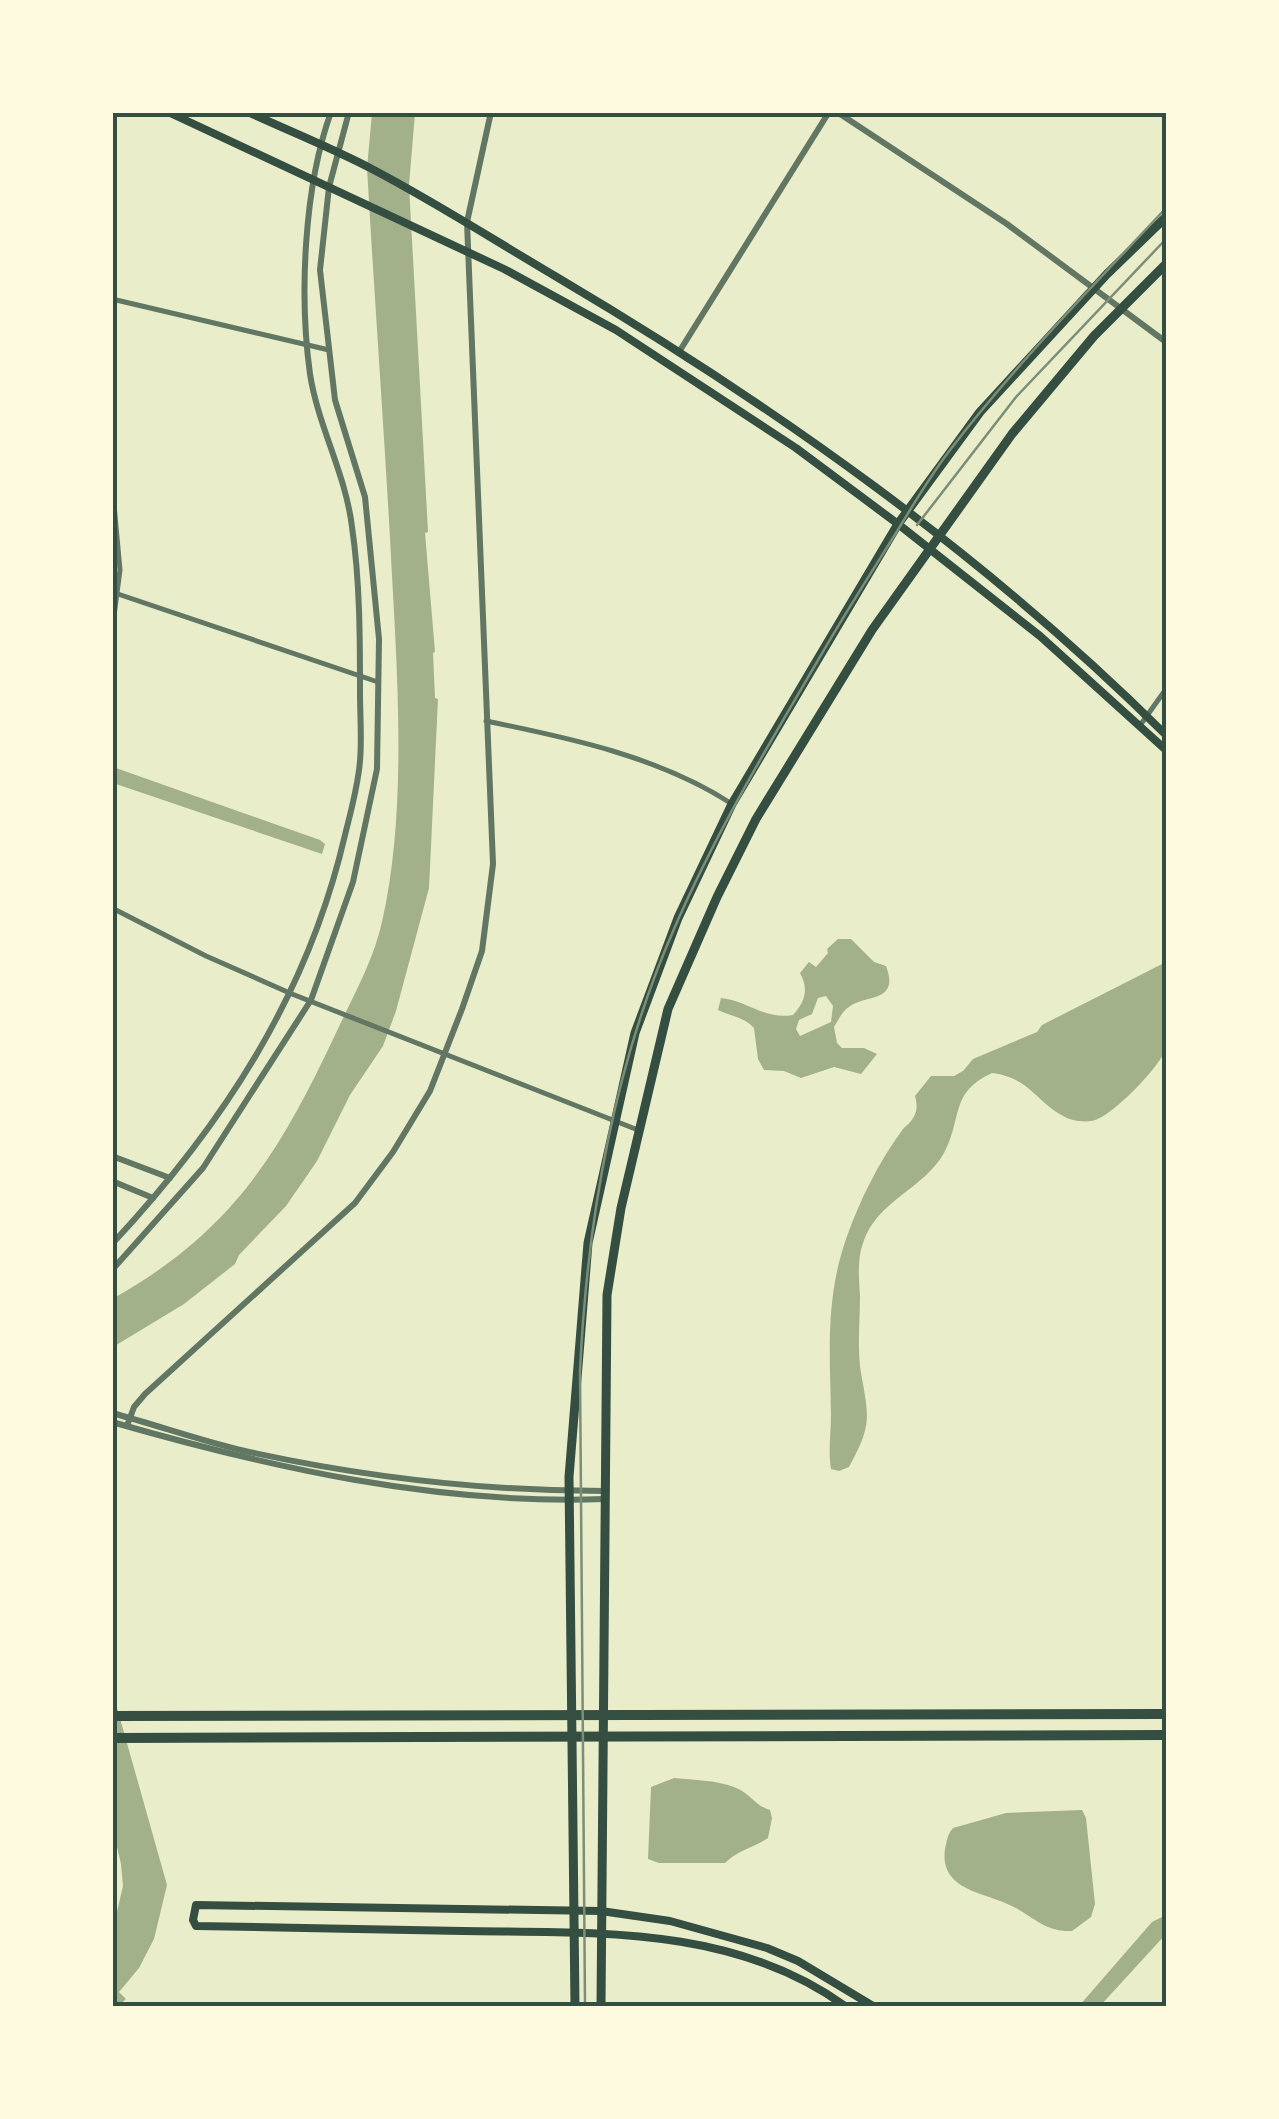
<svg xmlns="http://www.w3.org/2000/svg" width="1279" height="2119" viewBox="0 0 1279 2119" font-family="'Times New Roman',serif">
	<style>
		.water { fill: #a3b18a; fill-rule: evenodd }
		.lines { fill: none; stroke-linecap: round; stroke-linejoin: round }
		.minor { stroke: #617663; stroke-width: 5 }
		.tertiary { stroke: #617663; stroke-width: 6 }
		.secondary { stroke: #344e41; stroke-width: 8 }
		.primary { stroke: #344e41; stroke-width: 9 }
		.motorway { stroke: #344e41; stroke-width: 10 }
		.rail { stroke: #7c8e77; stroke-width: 2.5 }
		.neatline { fill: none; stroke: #344e41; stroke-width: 4 }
	</style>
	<rect width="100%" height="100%" fill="#e9edc9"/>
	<g class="water">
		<path d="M 372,113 L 415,113 L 409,185 L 428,532 L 425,533 L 435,652 L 433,653 L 435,698 L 438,699 L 429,888 L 396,1011 L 383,1046 L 350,1095 L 317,1161 L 286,1206 L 239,1255 L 235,1264 L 184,1304 L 113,1347 L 112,1299 C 232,1232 279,1154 336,1033 C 353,996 373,962 382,922 C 409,803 396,659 390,538 C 383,414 374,291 367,168 Z"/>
		<path d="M 113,767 L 320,840 L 325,844 L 322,854 L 113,783 Z"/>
		<path d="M 838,939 L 851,939 L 874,962 L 886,966 C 900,1003 866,994 849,1007 C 842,1011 838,1021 834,1027 L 837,1043 L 842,1048 L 864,1048 L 877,1054 L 861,1074 L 834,1067 L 801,1078 L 784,1071 L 764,1070 L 758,1059 L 754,1028 C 744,1017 730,1016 718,1010 L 721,998 C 748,1001 765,1020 793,1015 C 805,1002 809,989 800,973 L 809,962 L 816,967 L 828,953 L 827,949 ZM 826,996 L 833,1006 L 831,1022 L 800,1036 L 796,1029 L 799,1020 L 812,1014 L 818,998 Z"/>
		<path d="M 1166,962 C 1167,982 1172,1032 1166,1048 C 1161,1066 1113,1115 1095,1120 C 1087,1123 1072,1121 1065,1117 C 1035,1101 1030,1078 992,1073 C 949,1093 963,1118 944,1153 C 923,1190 877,1200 863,1243 C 857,1259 859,1280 860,1296 C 860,1321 857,1348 861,1373 C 869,1418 872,1425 849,1467 L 839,1471 L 831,1469 C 828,1451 831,1434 831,1415 C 830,1353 825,1300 846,1239 C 859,1202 879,1161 903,1129 C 905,1127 912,1121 913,1118 C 918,1110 917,1104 915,1096 L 931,1076 L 954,1076 L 963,1071 L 973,1059 L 1037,1032 L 1042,1025 Z"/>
		<path d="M 112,1690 L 167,1885 L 154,1939 L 139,1968 L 119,1992 L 126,1999 L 118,2006 L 113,2006 L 112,1933 L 123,1886 L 121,1864 L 113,1830 Z"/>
		<path d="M 674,1778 C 693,1780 716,1780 734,1787 C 749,1792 755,1806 770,1810 L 772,1818 L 768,1838 C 753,1848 738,1850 725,1863 L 659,1863 L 648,1859 L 651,1787 Z"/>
		<path d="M 1082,1810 L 1086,1818 L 1095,1904 L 1091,1917 L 1072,1931 C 1047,1932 1037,1920 1016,1908 C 988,1892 939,1892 945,1849 C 947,1840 947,1835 953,1828 L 1006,1813 Z"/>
		<path d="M 1166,1915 L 1166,1934 L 1100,2006 L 1079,2006 L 1152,1922 Z"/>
	</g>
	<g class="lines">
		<g class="minor">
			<path d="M 112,299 L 329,350"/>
			<path d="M 112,483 L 120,570 L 112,631"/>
			<path d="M 112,592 L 378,682"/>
			<path d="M 486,721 C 570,738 660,757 732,804"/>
			<path d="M 1141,724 L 1166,689"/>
			<path d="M 112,908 L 206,956 L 292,994 L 638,1130"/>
		</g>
		<g class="tertiary">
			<path d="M 837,112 L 1007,224 L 1166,342"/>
			<path d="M 679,352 L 829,112"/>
			<path d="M 112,1156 L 170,1178"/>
			<path d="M 112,1181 L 153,1198"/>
			<path d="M 112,1244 C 223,1125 308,995 345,835 C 351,811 358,786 360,761 C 362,739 360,715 360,693 C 360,639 360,581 352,527 C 346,475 318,426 310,374 C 299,295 304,187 331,112"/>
			<path d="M 112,1270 L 203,1168 L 311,1000 L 353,882 L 377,769 L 379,639 L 365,497 L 335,400 L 320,270 L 329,187 L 349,112"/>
			<path d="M 112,1413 C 157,1425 201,1441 245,1451 C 363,1477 483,1491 604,1491"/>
			<path d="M 112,1422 C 272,1468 437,1505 604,1499"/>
			<path d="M 127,1426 L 134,1407 L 145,1394 L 355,1203 L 393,1152 L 430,1091 L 462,1009 L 482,951 L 493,864 L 467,222 L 491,112"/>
		</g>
		<g class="secondary">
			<path d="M 168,112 L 504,269 L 616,330 L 796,448 L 898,524 L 1040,636 L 1166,750"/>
			<path d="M 248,112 C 289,131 332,148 372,169 C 435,202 494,240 555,276 C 775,406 985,555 1166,735"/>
			<path d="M 845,2006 C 733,1925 594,1933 463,1931 C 374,1929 285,1928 196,1926 L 193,1920 L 196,1905 L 601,1911 L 670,1921 L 767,1948 L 798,1961 L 873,2006"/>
		</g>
		<g class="primary">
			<path d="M 575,2006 L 569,1477 L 588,1243 L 635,1033 L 678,918 L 732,804 L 898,524 L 980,412 L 1107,274 L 1166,217"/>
			<path d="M 601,2006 L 607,1295 L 621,1208 L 668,1009 L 717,897 L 756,819 L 872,630 L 1012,434 L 1094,336 L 1166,264"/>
		</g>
		<g class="motorway">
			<path d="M 112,1716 L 1166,1714"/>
			<path d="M 112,1738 L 1166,1735"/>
		</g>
		<g class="rail">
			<path d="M 917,525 L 1016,397 L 1166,239"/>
			<path d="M 585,2006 L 580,1371 C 587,1222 614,1066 674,929 C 714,836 766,749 817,662 C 842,618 869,576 896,533 C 913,505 930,476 950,450 C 1016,364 1092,287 1166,208"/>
		</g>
	</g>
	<rect width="1279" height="2119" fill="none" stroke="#fefae0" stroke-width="230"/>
	<rect x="115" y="115" width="1049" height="1889" class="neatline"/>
</svg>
